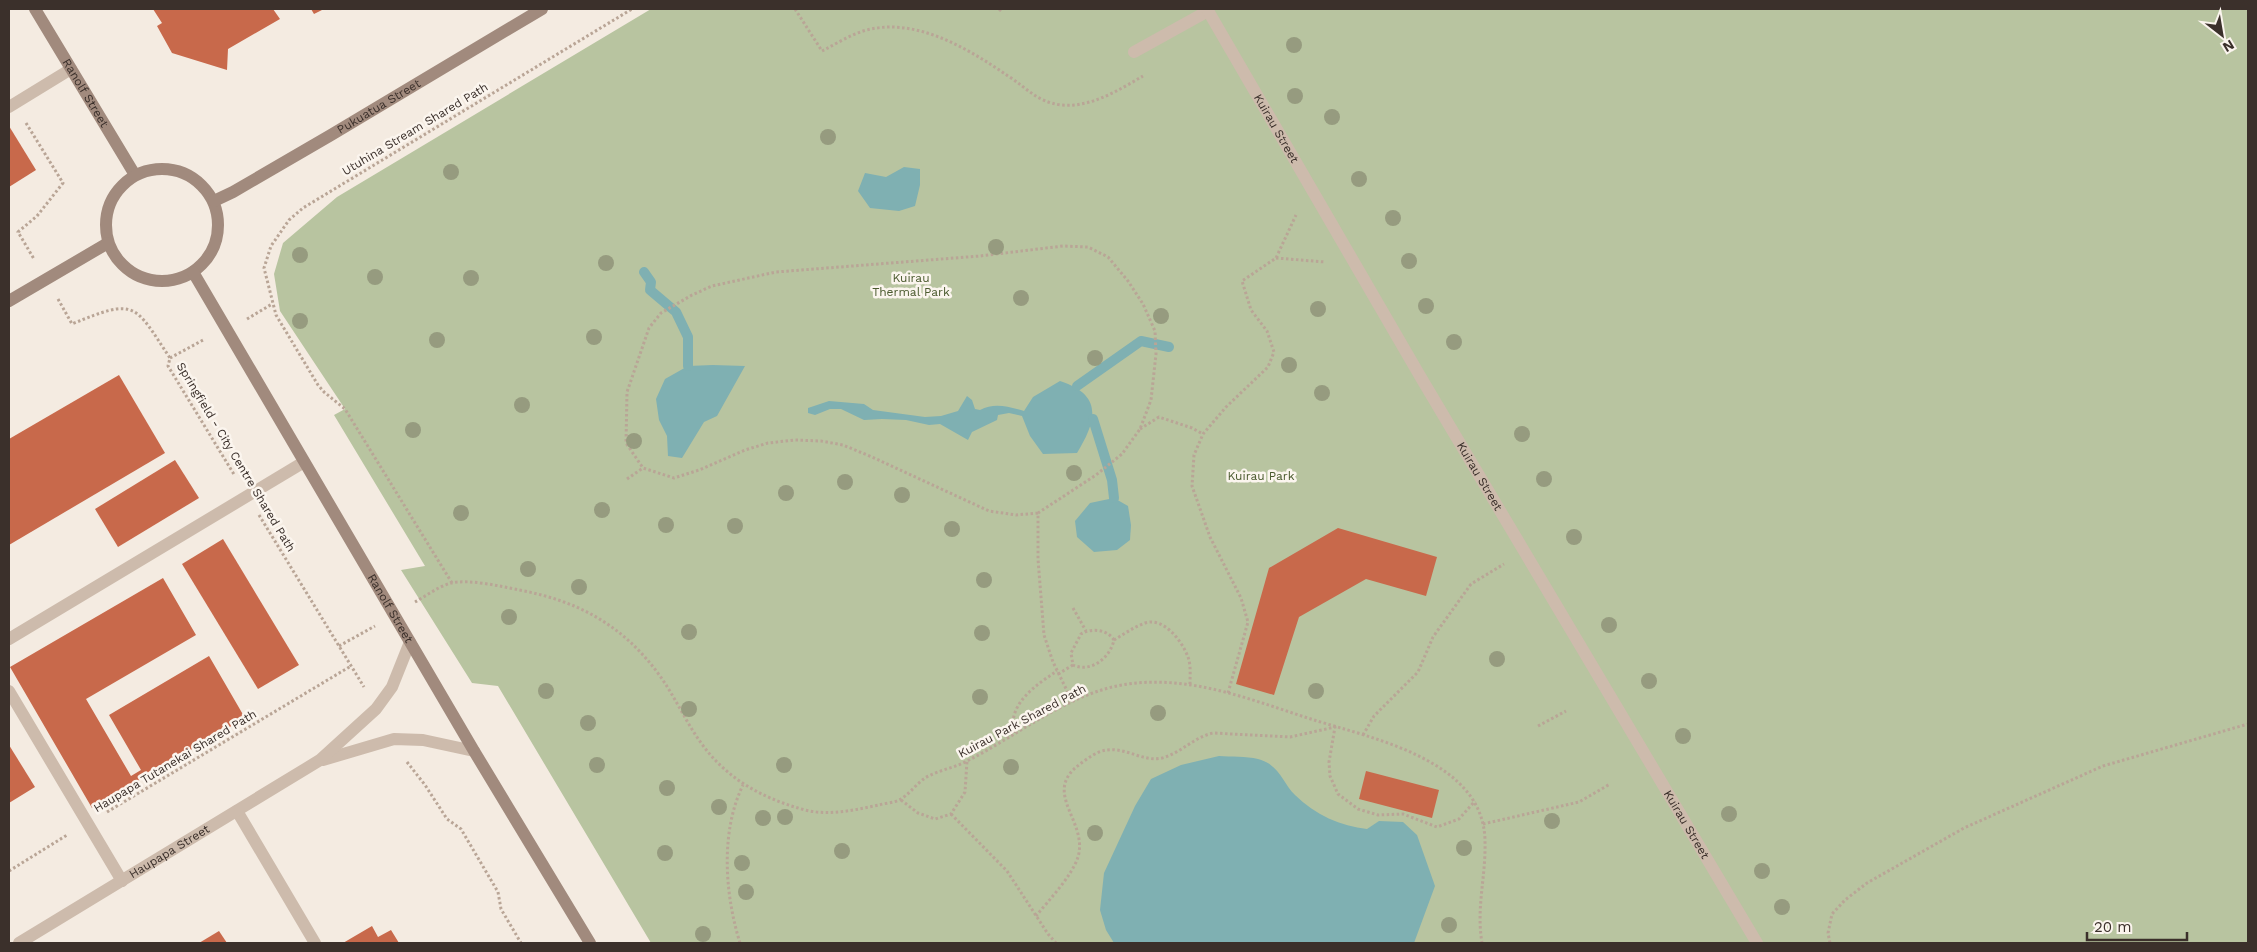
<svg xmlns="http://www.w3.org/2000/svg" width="2257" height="952" viewBox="0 0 2257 952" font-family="'Work Sans',sans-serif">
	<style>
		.green { fill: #b8c4a0 }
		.water { fill: #7fb0b2 }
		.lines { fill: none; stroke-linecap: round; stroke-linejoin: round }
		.stream { stroke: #7fb0b2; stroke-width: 10 }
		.building { fill: #c8694b }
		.path { stroke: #b9a596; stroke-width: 3; stroke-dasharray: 2.5 2.5; stroke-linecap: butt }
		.service { stroke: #cdbbac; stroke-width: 12 }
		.minor { stroke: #cdbbac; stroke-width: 12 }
		.secondary { stroke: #a18a7d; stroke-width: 12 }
		.tree { fill: #969b7f }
		.labels { text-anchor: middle; stroke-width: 5; stroke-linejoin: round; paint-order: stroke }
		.street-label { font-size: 12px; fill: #3b302b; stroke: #fbf5ee }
		.park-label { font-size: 12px; fill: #4a5a2e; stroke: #fbf5ee }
	</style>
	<rect width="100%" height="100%" fill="#f4ebe1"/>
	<path class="green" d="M 651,9 L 2248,9 L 2248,943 L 651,943 L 498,686 L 472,683 L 401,570 L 425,566 L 334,415 L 345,409 L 280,311 L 274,274 L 283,243 L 337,197 Z"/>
	<g class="water">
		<path d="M 904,167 L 920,169 L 920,185 L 915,206 L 899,211 L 870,208 L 858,191 L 865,173 L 886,177 Z"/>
		<path d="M 713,365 L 745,366 L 717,416 L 704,422 L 682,458 L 668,456 L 667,436 L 659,420 L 656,399 L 665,379 L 688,366 Z"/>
		<path d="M 1060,381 C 1103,395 1097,420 1077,453 L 1043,454 L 1030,436 L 1022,416 L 1009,413 L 998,415 L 997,420 L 972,432 L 968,440 L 940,424 L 929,425 L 906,420 L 882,419 L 864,420 L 841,409 L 830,409 L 815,415 L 808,413 L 808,408 L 829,401 L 864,404 L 873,410 L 925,417 L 941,416 L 958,411 L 967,396 L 972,400 L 975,409 L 980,410 C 995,402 1009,407 1024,411 L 1033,397 Z"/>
		<path d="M 1114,498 L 1128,506 L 1131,525 L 1130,540 L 1117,550 L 1094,552 L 1077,537 L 1075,521 L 1090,503 Z"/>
		<path d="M 1219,756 C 1231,757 1246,756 1258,759 C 1280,765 1282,782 1295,795 C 1315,815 1341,826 1367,829 L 1379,821 L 1403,822 L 1417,835 L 1435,886 L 1414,943 L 1114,943 L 1106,930 L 1100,910 L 1104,873 L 1135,806 L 1151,779 L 1181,765 Z"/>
	</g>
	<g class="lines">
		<g class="stream">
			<path d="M 644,272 L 651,282 L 650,290 L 676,312 L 688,337 L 688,366"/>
			<path d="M 1077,386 L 1141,341 L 1169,347"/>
			<path d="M 1093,419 L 1112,480 L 1114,498"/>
		</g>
	</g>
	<g class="building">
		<path d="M 153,9 L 273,9 L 280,19 L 228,49 L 227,70 L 172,53 L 157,26 L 162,23 Z"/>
		<path d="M 311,9 L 324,9 L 314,14 Z"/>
		<path d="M 9,126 L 36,170 L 9,187 Z"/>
		<path d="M 119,375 L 165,453 L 9,545 L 9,439 Z"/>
		<path d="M 175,460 L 199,498 L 118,547 L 95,509 Z"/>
		<path d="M 1338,528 L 1437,557 L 1426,596 L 1366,579 L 1299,617 L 1274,695 L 1236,684 L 1269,568 Z"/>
		<path d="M 223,539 L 299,665 L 258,689 L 182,564 Z"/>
		<path d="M 163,578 L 196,635 L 86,699 L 131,776 L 141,770 L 109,715 L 209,656 L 245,718 L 92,808 L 10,667 Z"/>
		<path d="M 9,745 L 35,787 L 9,803 Z"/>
		<path d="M 1366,771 L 1439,790 L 1432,818 L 1359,799 Z"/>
		<path d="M 372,926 L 378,937 L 391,930 L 399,943 L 343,943 Z"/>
		<path d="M 219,931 L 227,943 L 199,943 Z"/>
	</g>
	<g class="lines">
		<g class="path">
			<path d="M 795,9 L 822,51 C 836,44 851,34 867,30 C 916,17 969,49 1008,76 C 1027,88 1037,102 1061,105 C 1090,108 1119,90 1143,76"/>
			<path d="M 999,11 L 1001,9"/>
			<path d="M 26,123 L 63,183 L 37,216 L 18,232 L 34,259"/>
			<path d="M 1276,258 L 1325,262"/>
			<path d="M 58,299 L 72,324 C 137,297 134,304 170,358 L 168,366 L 235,476"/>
			<path d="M 247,319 L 272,304"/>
			<path d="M 170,358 L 205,339"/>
			<path d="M 1140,429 L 1159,417 L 1192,428 L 1203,434"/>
			<path d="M 627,479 L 643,468"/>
			<path d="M 1038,513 L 1016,515 L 989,511 L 872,457 L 843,445 L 821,441 L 795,440 L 768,443 L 745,450 L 699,470 L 674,478 L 643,468 L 626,443 L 627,392 L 649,328 L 661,313 L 692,295 L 712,286 L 776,272 L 980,256 L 1063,246 L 1088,247 L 1108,257 L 1128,281 L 1143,304 L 1155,331 L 1156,354 L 1151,400 L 1140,429 L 1122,454 L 1096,475 L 1038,513 L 1038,559 L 1044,635 L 1053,662 L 1073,703"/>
			<path d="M 259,515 L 364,687"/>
			<path d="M 452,583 L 345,409 L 324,392 L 318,385 L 276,315 L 264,268 L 271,246 L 289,220 L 303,208 L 632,9"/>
			<path d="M 415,602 C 426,596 439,586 451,583 C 469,579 500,586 519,590 C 579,601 624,626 660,676 C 675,697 685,720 699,740 C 725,778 761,798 805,810 C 830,816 854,810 879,805 C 885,803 893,803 899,800 C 908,796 916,784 925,778 C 938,770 955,768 969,760 C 1020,734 1070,692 1128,684 C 1193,675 1254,701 1314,720 C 1375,739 1484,761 1485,841 C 1486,877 1476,907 1482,943"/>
			<path d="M 1073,608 L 1086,631"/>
			<path d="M 1114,640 C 1107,629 1091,628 1081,634 L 1071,653 L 1073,665 C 1091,673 1110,658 1114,640 C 1124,634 1134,627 1145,623 C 1164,617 1182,641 1188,657 C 1191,665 1190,675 1190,684"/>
			<path d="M 339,646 L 375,626"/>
			<path d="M 1058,674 L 1073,665"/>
			<path d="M 1228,693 L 1248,622 L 1241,598 L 1210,537 L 1192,486 L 1194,455 L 1203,434 L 1226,407 L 1268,367 L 1274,352 L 1267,331 L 1251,310 L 1242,281 L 1276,258 L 1296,215"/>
			<path d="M 1538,726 L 1566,711"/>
			<path d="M 1014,733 C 1007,704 1036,685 1057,671"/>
			<path d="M 1363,735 L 1374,716 L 1418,672 L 1433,637 L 1471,584 L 1504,564"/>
			<path d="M 407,762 L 425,785 L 447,819 L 461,829 L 498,892 L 501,909 L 521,943"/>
			<path d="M 901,800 L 918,813 L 935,819 L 951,814 L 965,792 L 967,761"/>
			<path d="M 107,812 L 351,666"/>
			<path d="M 951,814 L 1007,871 L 1048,934 L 1056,943"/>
			<path d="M 1483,824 L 1579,802 L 1610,784"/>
			<path d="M 9,871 L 67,835"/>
			<path d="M 1036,916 C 1049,900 1072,876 1078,857 C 1088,823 1046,796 1074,769 C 1081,763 1090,756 1099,752 C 1122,743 1141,763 1162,758 C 1181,753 1194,737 1213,733 L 1290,737 L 1335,727 L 1329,762 L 1330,776 L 1338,794 L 1358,809 L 1378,815 L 1403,814 L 1437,827 L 1459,819 L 1475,801"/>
			<path d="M 740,943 C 725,895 720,832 743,785"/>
			<path d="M 1830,943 L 1828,933 L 1832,914 L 1845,900 L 1867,883 L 1964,828 L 2103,766 L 2248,724"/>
		</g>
		<g class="service">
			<path d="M 1134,52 L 1208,11"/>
			<path d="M 9,107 L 71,69"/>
			<path d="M 9,639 L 304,462"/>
			<path d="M 9,691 L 122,881"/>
			<path d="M 237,811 L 315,943"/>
		</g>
		<g class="minor">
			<path id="s1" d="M 1207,9 L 1420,376 L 1757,943"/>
			<path d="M 323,760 L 394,739 L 423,740 L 474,751"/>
			<path id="s2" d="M 19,943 L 320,760 L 376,709 L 392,687 L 410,642"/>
		</g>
		<g class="secondary">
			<path id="s3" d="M 35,9 L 135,175"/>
			<circle cx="162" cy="225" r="56"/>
			<path id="s4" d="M 214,201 L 233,192 L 331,135 L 542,9"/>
			<path id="s5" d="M 193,272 L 474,751 L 590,943"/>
			<path d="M 9,301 L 108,243"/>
		</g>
	</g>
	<g class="tree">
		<circle cx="1294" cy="45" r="8"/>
		<circle cx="1295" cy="96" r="8"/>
		<circle cx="1332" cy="117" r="8"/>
		<circle cx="828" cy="137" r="8"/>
		<circle cx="451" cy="172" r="8"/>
		<circle cx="1359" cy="179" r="8"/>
		<circle cx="1393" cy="218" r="8"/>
		<circle cx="996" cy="247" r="8"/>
		<circle cx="300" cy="255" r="8"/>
		<circle cx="1409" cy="261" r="8"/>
		<circle cx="606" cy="263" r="8"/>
		<circle cx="375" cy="277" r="8"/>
		<circle cx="471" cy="278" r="8"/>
		<circle cx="1021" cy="298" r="8"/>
		<circle cx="1426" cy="306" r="8"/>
		<circle cx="1318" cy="309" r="8"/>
		<circle cx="1161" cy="316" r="8"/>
		<circle cx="300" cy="321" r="8"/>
		<circle cx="594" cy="337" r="8"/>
		<circle cx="437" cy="340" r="8"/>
		<circle cx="1454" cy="342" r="8"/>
		<circle cx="1095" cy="358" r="8"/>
		<circle cx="1289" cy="365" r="8"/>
		<circle cx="1322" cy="393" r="8"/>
		<circle cx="522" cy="405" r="8"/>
		<circle cx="413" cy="430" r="8"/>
		<circle cx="1522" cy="434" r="8"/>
		<circle cx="634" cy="441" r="8"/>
		<circle cx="1074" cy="473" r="8"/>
		<circle cx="1544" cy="479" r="8"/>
		<circle cx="845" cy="482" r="8"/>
		<circle cx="786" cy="493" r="8"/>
		<circle cx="902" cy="495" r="8"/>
		<circle cx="602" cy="510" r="8"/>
		<circle cx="461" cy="513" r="8"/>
		<circle cx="666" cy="525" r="8"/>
		<circle cx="735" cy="526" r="8"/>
		<circle cx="952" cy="529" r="8"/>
		<circle cx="1574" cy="537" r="8"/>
		<circle cx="528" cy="569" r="8"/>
		<circle cx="984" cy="580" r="8"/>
		<circle cx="579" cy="587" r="8"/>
		<circle cx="509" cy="617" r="8"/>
		<circle cx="1609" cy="625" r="8"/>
		<circle cx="689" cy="632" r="8"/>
		<circle cx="982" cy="633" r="8"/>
		<circle cx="1497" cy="659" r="8"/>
		<circle cx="1649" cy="681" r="8"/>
		<circle cx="546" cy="691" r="8"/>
		<circle cx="1316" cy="691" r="8"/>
		<circle cx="980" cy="697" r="8"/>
		<circle cx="689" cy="709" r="8"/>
		<circle cx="1158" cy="713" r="8"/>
		<circle cx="588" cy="723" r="8"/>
		<circle cx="1683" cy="736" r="8"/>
		<circle cx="597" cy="765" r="8"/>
		<circle cx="784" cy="765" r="8"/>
		<circle cx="1011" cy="767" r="8"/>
		<circle cx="667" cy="788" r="8"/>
		<circle cx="719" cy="807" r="8"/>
		<circle cx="1729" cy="814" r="8"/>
		<circle cx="785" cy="817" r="8"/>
		<circle cx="763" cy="818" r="8"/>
		<circle cx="1552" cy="821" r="8"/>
		<circle cx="1095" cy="833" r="8"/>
		<circle cx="1464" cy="848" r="8"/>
		<circle cx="842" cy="851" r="8"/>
		<circle cx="665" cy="853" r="8"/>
		<circle cx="742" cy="863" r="8"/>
		<circle cx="1762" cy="871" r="8"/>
		<circle cx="746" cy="892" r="8"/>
		<circle cx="1782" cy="907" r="8"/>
		<circle cx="1449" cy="925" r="8"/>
		<circle cx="703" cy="934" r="8"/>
	</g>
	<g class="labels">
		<g class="street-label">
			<text dy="4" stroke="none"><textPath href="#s3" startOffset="98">Ranolf Street</textPath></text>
			<text dy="4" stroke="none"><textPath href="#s4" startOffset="190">Pukuatua Street</textPath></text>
			<text dy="4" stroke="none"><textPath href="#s1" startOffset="138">Kuirau Street</textPath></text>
			<text transform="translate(415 129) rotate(-31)" y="4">Utuhina Stream Shared Path</text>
			<text transform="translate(236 457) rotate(59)" y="4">Springfield - City Centre Shared Path</text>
			<text dy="4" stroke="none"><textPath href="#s1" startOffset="541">Kuirau Street</textPath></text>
			<text dy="4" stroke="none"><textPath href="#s5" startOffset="390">Ranolf Street</textPath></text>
			<text transform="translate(1022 721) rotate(-28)" y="4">Kuirau Park Shared Path</text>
			<text transform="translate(175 761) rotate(-31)" y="4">Haupapa Tutanekai Shared Path</text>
			<text dy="4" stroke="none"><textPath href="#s1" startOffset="946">Kuirau Street</textPath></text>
			<text dy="4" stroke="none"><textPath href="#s2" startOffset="176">Haupapa Street</textPath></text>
		</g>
		<g class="park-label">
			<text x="911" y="282">Kuirau<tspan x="911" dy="14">Thermal Park</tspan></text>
			<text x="1261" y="480">Kuirau Park</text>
		</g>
	</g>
	<rect width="2257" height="952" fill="none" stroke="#3b302b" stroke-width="20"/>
	<g transform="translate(2222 35) rotate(149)" stroke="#fbf5ee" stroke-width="4" paint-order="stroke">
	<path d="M0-4L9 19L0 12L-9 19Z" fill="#3b302b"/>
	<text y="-8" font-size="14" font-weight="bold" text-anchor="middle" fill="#3b302b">N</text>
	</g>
	<path d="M2087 932v8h100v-8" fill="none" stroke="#3b302b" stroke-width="2.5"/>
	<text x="2094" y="932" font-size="15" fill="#3b302b" stroke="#fbf5ee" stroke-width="4" paint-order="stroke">20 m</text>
</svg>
